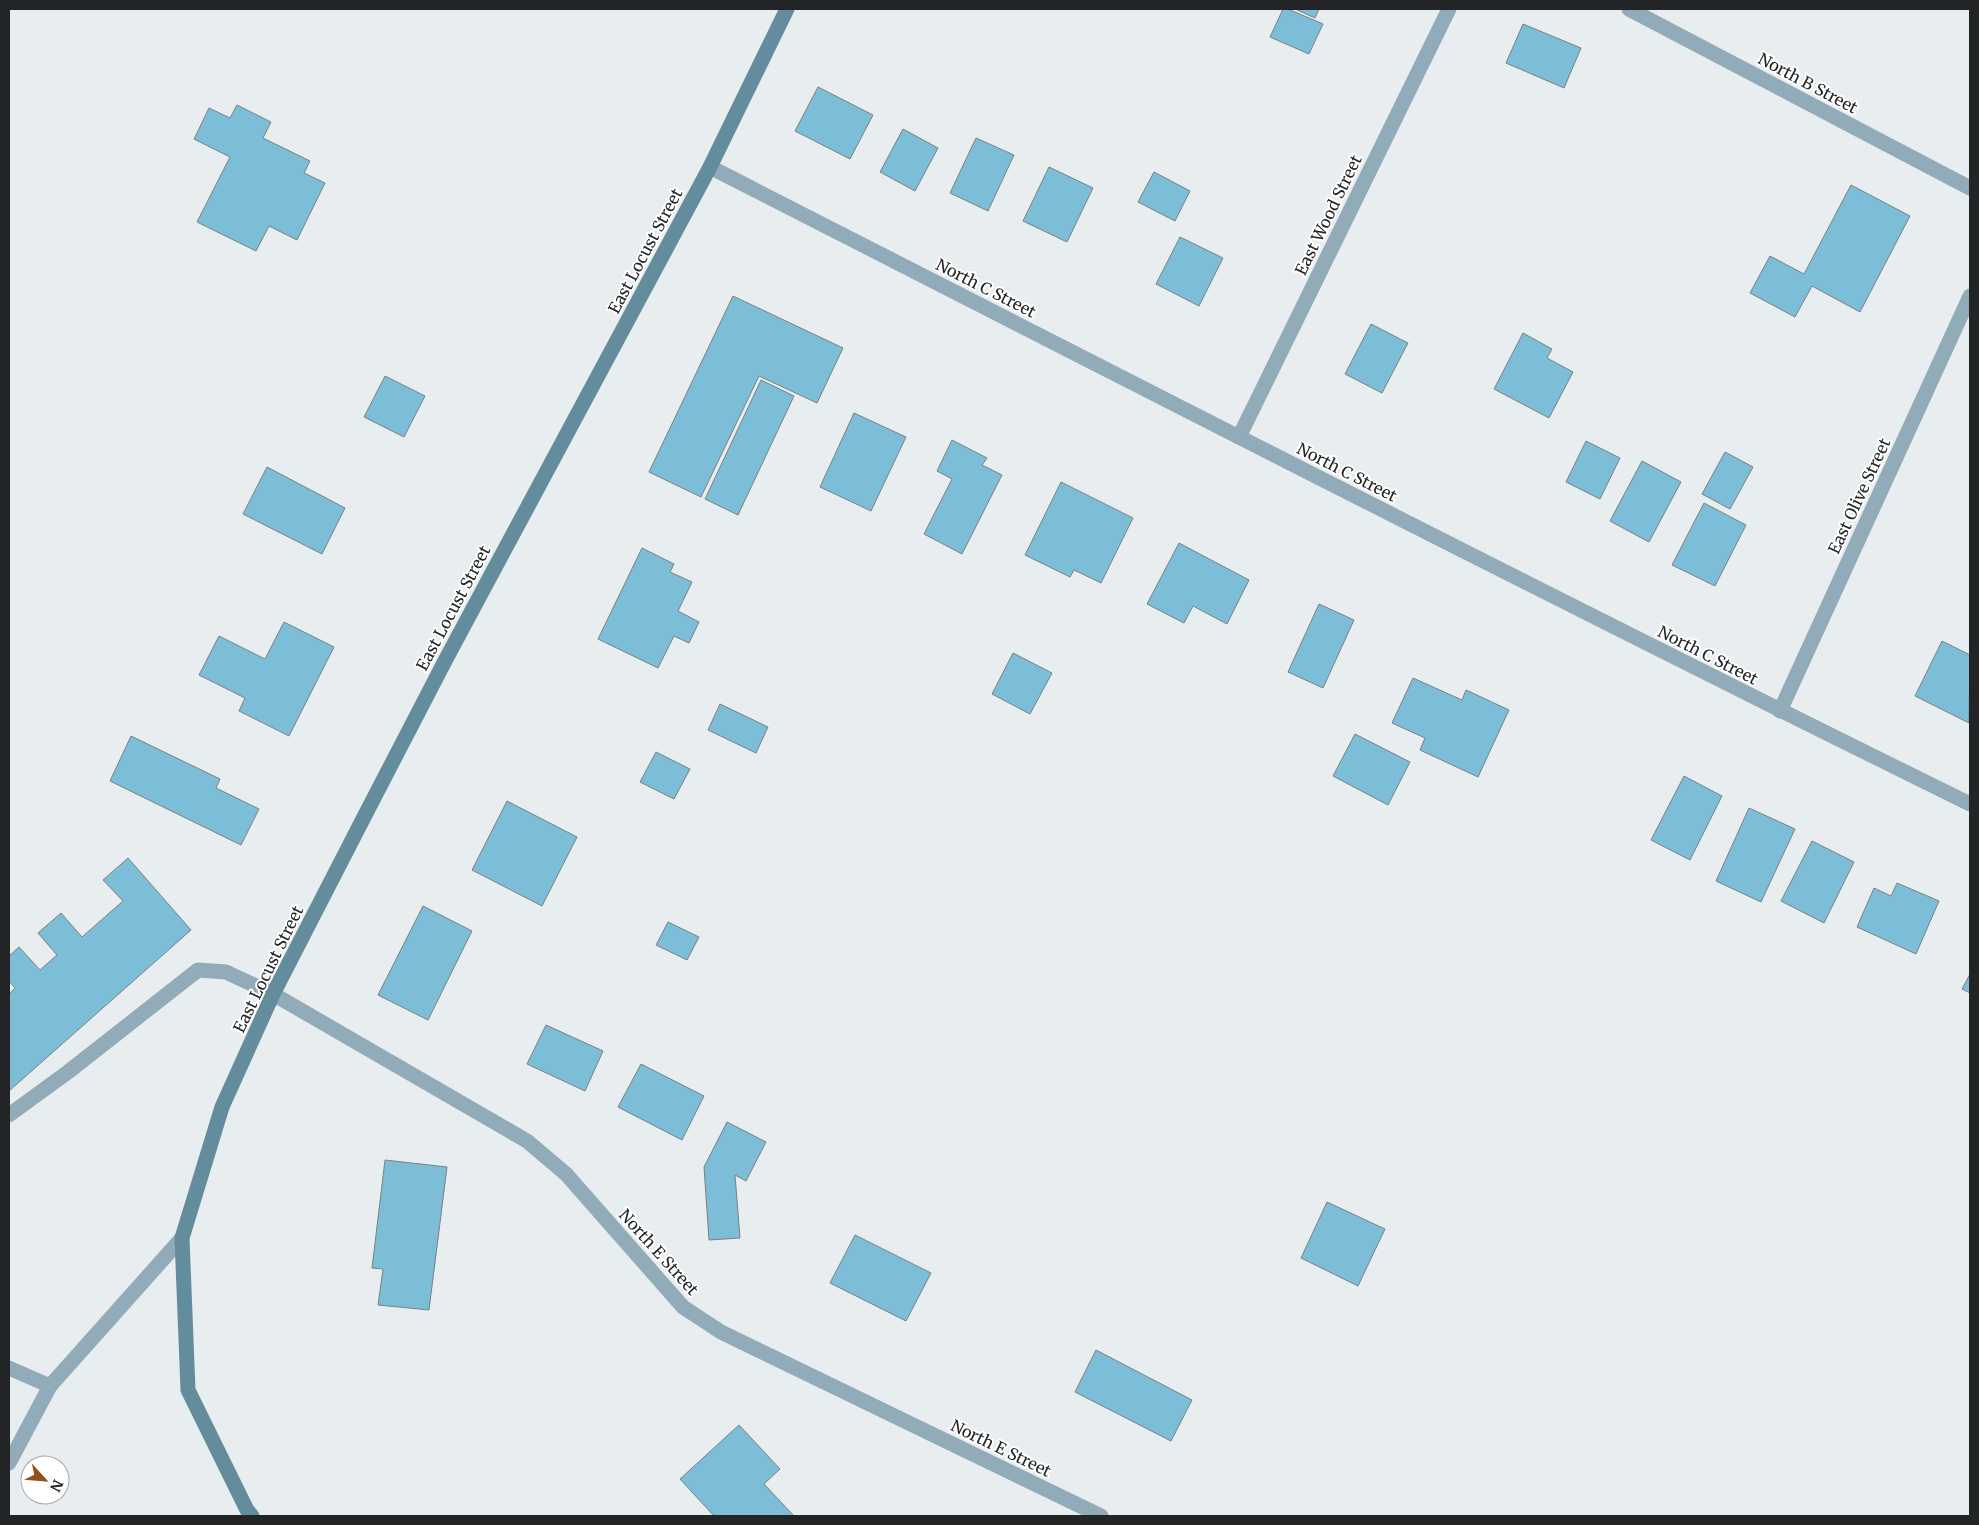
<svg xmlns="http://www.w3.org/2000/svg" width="1979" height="1525" viewBox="0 0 1979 1525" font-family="Merriweather,serif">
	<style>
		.building { fill: #7cbed7; stroke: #7b8082 }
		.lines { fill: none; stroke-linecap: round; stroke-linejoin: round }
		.lane { stroke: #91acb8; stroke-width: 15 }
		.street { stroke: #91acb8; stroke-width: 15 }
		.secondary { stroke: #638d9d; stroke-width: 15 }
		.labels { text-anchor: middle; stroke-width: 4; stroke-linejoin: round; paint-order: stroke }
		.street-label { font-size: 16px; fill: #222425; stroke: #fff }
	</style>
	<rect width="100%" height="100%" fill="#e8edef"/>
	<g class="building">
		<path d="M 1283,9 L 1288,9 L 1323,24 L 1309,54 L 1270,37 Z"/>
		<path d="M 1295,9 L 1319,9 L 1315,18 Z"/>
		<path d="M 1523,24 L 1581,48 L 1564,88 L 1506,63 Z"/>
		<path d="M 818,87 L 873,115 L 850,159 L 795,131 Z"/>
		<path d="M 237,105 L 271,122 L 263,138 L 310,161 L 304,173 L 325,183 L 297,240 L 269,226 L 256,251 L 197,222 L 230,157 L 194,139 L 209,108 L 230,118 Z"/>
		<path d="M 903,129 L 938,148 L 915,191 L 880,172 Z"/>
		<path d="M 976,138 L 1014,155 L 988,211 L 950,193 Z"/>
		<path d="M 1049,167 L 1093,188 L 1067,242 L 1023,221 Z"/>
		<path d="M 1154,172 L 1190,191 L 1175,221 L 1138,202 Z"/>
		<path d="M 1851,185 L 1910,216 L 1860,312 L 1812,286 L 1795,317 L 1750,293 L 1770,256 L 1804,274 Z"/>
		<path d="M 1180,237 L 1223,258 L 1199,306 L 1156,284 Z"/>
		<path d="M 733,296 L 843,348 L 817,403 L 759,376 L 701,497 L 649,472 Z"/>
		<path d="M 1371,324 L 1408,343 L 1382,393 L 1345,374 Z"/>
		<path d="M 1523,333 L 1552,349 L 1547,358 L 1573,372 L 1549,418 L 1494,389 Z"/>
		<path d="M 385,376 L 425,396 L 404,437 L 364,417 Z"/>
		<path d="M 761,380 L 794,396 L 738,515 L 705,499 Z"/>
		<path d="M 854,413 L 906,437 L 871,511 L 820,487 Z"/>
		<path d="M 952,440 L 987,458 L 982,465 L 1002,475 L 962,554 L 924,534 L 952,479 L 937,471 Z"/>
		<path d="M 1586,441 L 1620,458 L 1600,499 L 1566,482 Z"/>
		<path d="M 1725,452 L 1753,467 L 1730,509 L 1702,494 Z"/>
		<path d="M 1642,461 L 1681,482 L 1649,542 L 1610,521 Z"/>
		<path d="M 267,467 L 345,508 L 322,554 L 243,514 Z"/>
		<path d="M 1061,482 L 1133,518 L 1101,583 L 1074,570 L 1070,577 L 1025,555 Z"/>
		<path d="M 1704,503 L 1746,525 L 1715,586 L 1672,565 Z"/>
		<path d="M 1179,543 L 1249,580 L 1227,624 L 1193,606 L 1184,623 L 1147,604 Z"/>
		<path d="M 642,548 L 674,564 L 670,572 L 692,582 L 678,611 L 699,622 L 689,643 L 674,636 L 658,668 L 598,639 Z"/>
		<path d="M 1319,604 L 1354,620 L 1323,688 L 1288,672 Z"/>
		<path d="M 284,622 L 334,647 L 289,736 L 239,711 L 245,698 L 199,675 L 219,636 L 265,659 Z"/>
		<path d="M 1942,641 L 1970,655 L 1969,723 L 1915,696 Z"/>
		<path d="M 1013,653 L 1052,673 L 1030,714 L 992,694 Z"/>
		<path d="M 1413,678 L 1462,700 L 1466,690 L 1509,710 L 1478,777 L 1420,750 L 1425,738 L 1392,723 Z"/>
		<path d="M 720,704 L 768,727 L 756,753 L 708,730 Z"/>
		<path d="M 1355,734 L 1410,762 L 1388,805 L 1333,776 Z"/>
		<path d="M 131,736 L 220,779 L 216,788 L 259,809 L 241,845 L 110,781 Z"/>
		<path d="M 656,752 L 690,769 L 674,799 L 640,782 Z"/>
		<path d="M 1684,776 L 1722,796 L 1690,860 L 1651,840 Z"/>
		<path d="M 507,801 L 577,837 L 542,906 L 472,870 Z"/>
		<path d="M 1749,808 L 1795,829 L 1761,902 L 1716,881 Z"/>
		<path d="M 1812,841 L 1854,862 L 1824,923 L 1781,901 Z"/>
		<path d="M 128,858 L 191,930 L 9,1091 L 9,994 L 15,988 L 9,981 L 9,956 L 19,947 L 40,970 L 57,955 L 38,933 L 61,913 L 82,937 L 123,901 L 103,880 Z"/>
		<path d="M 1897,883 L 1939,901 L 1916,954 L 1857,927 L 1874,888 L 1891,896 Z"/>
		<path d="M 423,906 L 472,931 L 428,1020 L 378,995 Z"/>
		<path d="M 668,922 L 699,937 L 687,960 L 656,945 Z"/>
		<path d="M 1970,974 L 1970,993 L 1962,989 Z"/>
		<path d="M 546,1025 L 603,1051 L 585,1091 L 527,1064 Z"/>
		<path d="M 641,1064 L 704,1096 L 682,1140 L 618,1107 Z"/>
		<path d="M 727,1122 L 766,1142 L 746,1181 L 735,1175 L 740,1238 L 709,1240 L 704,1167 Z"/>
		<path d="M 385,1160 L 447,1167 L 429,1310 L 378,1305 L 383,1269 L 372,1268 Z"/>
		<path d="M 1327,1202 L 1385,1229 L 1358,1286 L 1301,1258 Z"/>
		<path d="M 855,1235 L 931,1273 L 906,1321 L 830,1283 Z"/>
		<path d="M 1096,1350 L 1192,1400 L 1171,1441 L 1075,1392 Z"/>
		<path d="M 739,1425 L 780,1469 L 764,1484 L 794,1516 L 714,1516 L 680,1479 Z"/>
	</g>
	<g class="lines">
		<path class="lane" d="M 9,1115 L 68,1072 L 198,970 L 226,972 L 273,994"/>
		<g class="street">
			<path d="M 1629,9 L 1970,188"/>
			<path d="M 710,167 C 1129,381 1548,596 1970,804"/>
			<path d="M 1239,437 L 1449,9"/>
			<path d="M 1780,711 L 1970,296"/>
			<path d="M 273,994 L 527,1141 L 566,1174 L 683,1307 L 721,1332 L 1101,1516"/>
			<path d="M 9,1368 L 50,1386"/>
			<path d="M 9,1463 L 50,1386 L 182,1238"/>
		</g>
		<path class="secondary" d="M 252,1516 L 247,1510 L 188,1390 L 182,1238 L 222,1107 L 273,994 L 363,819 L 446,659 L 710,167 L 787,9"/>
	</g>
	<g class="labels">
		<g class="street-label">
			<text transform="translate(1808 83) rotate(28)" y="6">North B Street</text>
			<text transform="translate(1328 215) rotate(-64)" y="6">East Wood Street</text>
			<text transform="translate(645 251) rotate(-62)" y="6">East Locust Street</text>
			<text transform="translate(986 288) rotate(27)" y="6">North C Street</text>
			<text transform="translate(1347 472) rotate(27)" y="6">North C Street</text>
			<text transform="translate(1859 496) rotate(-65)" y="6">East Olive Street</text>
			<text transform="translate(453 608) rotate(-62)" y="6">East Locust Street</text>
			<text transform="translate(1708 655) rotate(27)" y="6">North C Street</text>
			<text transform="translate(268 969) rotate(-64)" y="6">East Locust Street</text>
			<text transform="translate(659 1252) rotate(48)" y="6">North E Street</text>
			<text transform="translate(1001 1448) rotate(26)" y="6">North E Street</text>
		</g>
	</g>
	<rect width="1979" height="1525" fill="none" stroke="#222425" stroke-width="20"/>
	<g transform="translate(45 1480) rotate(116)"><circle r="24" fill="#ffffff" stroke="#a7a7a8"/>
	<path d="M0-4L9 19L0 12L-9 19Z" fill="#92511c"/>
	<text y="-8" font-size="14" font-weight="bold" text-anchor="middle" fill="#222425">N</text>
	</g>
</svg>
